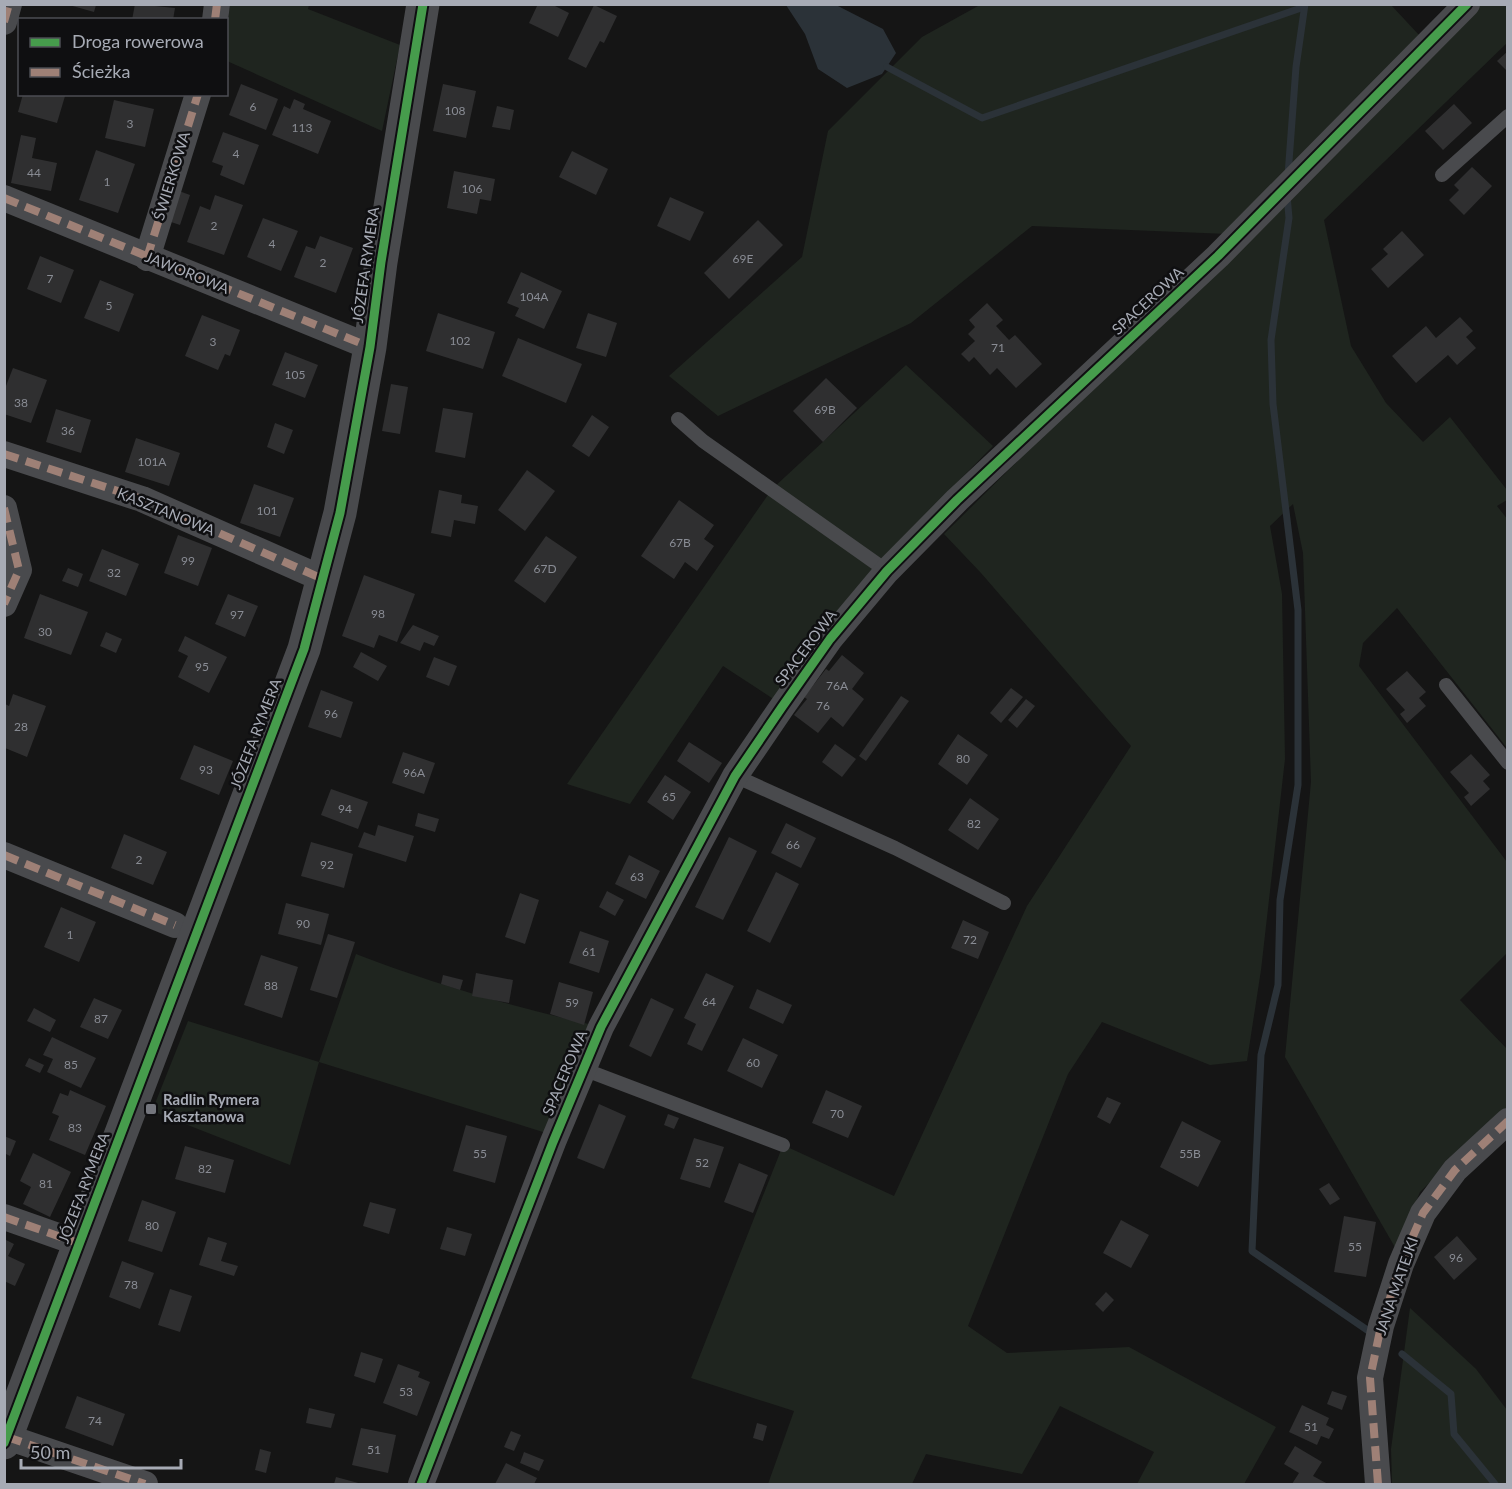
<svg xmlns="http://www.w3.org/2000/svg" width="1512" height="1489" viewBox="0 0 1512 1489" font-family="Lato,sans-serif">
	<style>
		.green { fill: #1f251f }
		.water { fill: #2b3238 }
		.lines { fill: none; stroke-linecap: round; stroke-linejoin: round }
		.stream { stroke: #2b3238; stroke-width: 7 }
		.building { fill: #2f2f30 }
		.service { stroke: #494a4d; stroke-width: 14 }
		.minor { stroke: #494a4d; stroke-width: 26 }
		.tertiary { stroke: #494a4d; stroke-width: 33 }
		.quiet { stroke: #9e8076; stroke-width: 8; stroke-dasharray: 15 8; stroke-linecap: butt }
		.cycleway-casing { stroke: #0f0f11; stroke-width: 13 }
		.cycleway { stroke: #469c4c; stroke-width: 9 }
		.poi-dot { fill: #74767d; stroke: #0f0f11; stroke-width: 2 }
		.labels { text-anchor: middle; stroke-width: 5; stroke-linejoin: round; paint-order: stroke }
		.number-label { font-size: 12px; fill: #898c94 }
		.street-label { font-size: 15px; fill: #a7abb5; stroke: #0f0f11 }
		.poi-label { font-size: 15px; font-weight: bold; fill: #a7abb5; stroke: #0f0f11; text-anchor: start }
	</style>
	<rect width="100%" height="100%" fill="#151515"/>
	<g class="green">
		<path d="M 230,5 L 309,5 L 308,9 L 400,45 L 382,131 L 227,61 L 227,27 Z"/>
		<path d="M 976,5 L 1391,5 L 1420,36 L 1228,234 L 1032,226 L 911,323 L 718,416 L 669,376 L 802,257 L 828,131 L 922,37 L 978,6 Z"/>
		<path d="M 1478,5 L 1507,5 L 1507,43 L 1324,220 L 1351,346 L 1386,403 L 1423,442 L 1450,417 L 1507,490 L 1507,500 L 1497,506 L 1508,520 L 1507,748 L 1397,608 L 1363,643 L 1359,666 L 1507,862 L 1507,953 L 1460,1000 L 1507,1049 L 1507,1107 L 1420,1192 L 1396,1249 L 1285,1057 L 1311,782 L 1303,553 L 1293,504 L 1270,526 L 1282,594 L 1285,759 L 1261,970 L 1247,1061 L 1210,1065 L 1102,1022 L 1068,1074 L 968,1326 L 1007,1353 L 1129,1347 L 1276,1427 L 1244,1484 L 1137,1484 L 1154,1452 L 1060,1406 L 1022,1474 L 926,1454 L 912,1484 L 768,1484 L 794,1411 L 691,1378 L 783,1145 L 894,1196 L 1027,906 L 1131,746 L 981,573 L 944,534 Z"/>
		<path d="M 906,365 L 993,446 L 887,554 L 778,702 L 723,666 L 630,804 L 567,784 L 772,489 Z"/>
		<path d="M 356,954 C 434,984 513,1007 593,1025 L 546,1133 L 319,1062 L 290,1165 L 152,1111 L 188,1021 L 319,1062 Z"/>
		<path d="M 1410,1308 L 1476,1369 L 1507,1410 L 1507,1484 L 1392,1484 L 1391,1449 Z"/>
	</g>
	<path class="water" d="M 786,5 L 836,5 L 883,29 L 896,53 L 882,74 L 847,88 L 818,69 L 805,34 Z"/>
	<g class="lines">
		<g class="stream">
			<path d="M 887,67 L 982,118 L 1304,7"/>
			<path d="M 1288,175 L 1296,67 L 1305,4"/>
			<path d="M 1287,195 L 1289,218 L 1271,340 L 1273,404 L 1298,610 L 1298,785 L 1280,900 L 1278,985 L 1261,1055 L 1252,1251 L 1373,1334"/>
			<path d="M 1402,1354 L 1451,1394 L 1454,1434 L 1495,1484"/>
		</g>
	</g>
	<g class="building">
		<path d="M 135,4 L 175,8 L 173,20 L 132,20 Z"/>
		<path d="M 538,4 L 551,4 L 569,13 L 558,37 L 529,23 Z"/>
		<path d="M 69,5 L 96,5 L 94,12 Z"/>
		<path d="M 594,5 L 617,16 L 604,43 L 600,41 L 586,68 L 568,59 Z"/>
		<path d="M 1508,51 L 1508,72 L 1497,61 Z"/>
		<path d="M 241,84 L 278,99 L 266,130 L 229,115 Z"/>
		<path d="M 443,84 L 476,91 L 466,138 L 433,131 Z"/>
		<path d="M 23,94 L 65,96 L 57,123 L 18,112 Z"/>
		<path d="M 294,99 L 305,104 L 303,109 L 331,121 L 318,154 L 272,135 L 284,106 L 290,109 Z"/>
		<path d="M 114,100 L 154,109 L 145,147 L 105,138 Z"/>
		<path d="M 1454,104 L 1472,123 L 1443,150 L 1425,131 Z"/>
		<path d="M 497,106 L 514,110 L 510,130 L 492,127 Z"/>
		<path d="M 223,132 L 259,145 L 244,185 L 220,175 L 223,166 L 212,162 Z"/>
		<path d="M 21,135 L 36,138 L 32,158 L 57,163 L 51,191 L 11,183 Z"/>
		<path d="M 96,150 L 135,164 L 118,213 L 79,200 Z"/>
		<path d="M 572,151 L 608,169 L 596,195 L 559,177 Z"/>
		<path d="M 1472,167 L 1492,186 L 1464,215 L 1449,200 L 1459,190 L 1454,185 Z"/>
		<path d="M 454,171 L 495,179 L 491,201 L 480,199 L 477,214 L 447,208 Z"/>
		<path d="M 179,191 L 190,195 L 180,225 L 168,221 Z"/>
		<path d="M 215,195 L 243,205 L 224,255 L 187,242 L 200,206 L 210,210 Z"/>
		<path d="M 670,197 L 704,212 L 690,241 L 657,226 Z"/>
		<path d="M 263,218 L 298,231 L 281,271 L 247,257 Z"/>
		<path d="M 758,220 L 783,245 L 729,299 L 704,273 Z"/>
		<path d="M 1402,231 L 1424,255 L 1388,288 L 1371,269 L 1388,254 L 1383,249 Z"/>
		<path d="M 320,236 L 353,248 L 336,293 L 294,277 L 306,246 L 315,249 Z"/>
		<path d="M 40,256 L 74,270 L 61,303 L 27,289 Z"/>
		<path d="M 521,272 L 562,291 L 544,329 L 515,316 L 519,308 L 507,303 Z"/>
		<path d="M 100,280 L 134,294 L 119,332 L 84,318 Z"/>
		<path d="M 987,303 L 1003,320 L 996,326 L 1009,340 L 1015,335 L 1042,364 L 1016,388 L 997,368 L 990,375 L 974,357 L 969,362 L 961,354 L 975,341 L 968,334 L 975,327 L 969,320 Z"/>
		<path d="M 438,313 L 495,332 L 483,369 L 426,351 Z"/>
		<path d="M 588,313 L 617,323 L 606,357 L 576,348 Z"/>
		<path d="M 202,315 L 240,330 L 230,356 L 225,354 L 218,370 L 185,356 Z"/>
		<path d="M 1460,317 L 1473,331 L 1466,337 L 1476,348 L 1457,365 L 1448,355 L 1416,383 L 1392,356 L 1426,326 L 1436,338 Z"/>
		<path d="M 518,338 L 582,364 L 566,403 L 502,376 Z"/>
		<path d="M 285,352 L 318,365 L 305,398 L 272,385 Z"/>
		<path d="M 13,368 L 47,380 L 31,423 L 4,414 L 4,391 Z"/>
		<path d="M 826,378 L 857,408 L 823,442 L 793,411 Z"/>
		<path d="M 391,384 L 408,387 L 400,434 L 382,431 Z"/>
		<path d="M 443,408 L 473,413 L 465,458 L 435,452 Z"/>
		<path d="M 56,409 L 91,420 L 81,453 L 46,442 Z"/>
		<path d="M 592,415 L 609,427 L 589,457 L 572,446 Z"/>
		<path d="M 275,423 L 293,430 L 284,454 L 267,447 Z"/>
		<path d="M 136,438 L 180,453 L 169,486 L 125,472 Z"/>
		<path d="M 527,470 L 555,491 L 525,531 L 498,510 Z"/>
		<path d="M 254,484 L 294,498 L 280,537 L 240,523 Z"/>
		<path d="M 439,490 L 462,495 L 461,503 L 478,506 L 475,524 L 454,520 L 451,537 L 431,533 Z"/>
		<path d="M 679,500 L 714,525 L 704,539 L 714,546 L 697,571 L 685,562 L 674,579 L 641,556 Z"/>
		<path d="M 178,535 L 212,548 L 198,586 L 164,573 Z"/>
		<path d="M 546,536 L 577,557 L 545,603 L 514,581 Z"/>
		<path d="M 102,549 L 139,564 L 126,596 L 89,581 Z"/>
		<path d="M 68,568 L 83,574 L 78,587 L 62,581 Z"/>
		<path d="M 364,575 L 415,594 L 397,642 L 379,635 L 374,648 L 342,636 Z"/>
		<path d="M 40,594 L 88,612 L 71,655 L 24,638 Z"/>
		<path d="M 228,594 L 258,606 L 245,637 L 215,624 Z"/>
		<path d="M 413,625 L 439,636 L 434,646 L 424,642 L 420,651 L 400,643 Z"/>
		<path d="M 106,632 L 122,639 L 116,653 L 100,646 Z"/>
		<path d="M 185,636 L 227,657 L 209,693 L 178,677 L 188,656 L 178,651 Z"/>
		<path d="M 361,652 L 387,666 L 378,681 L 353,667 Z"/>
		<path d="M 842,655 L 864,673 L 852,689 L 864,699 L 843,727 L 831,717 L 818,733 L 794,715 L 807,699 L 804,697 L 826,669 L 829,671 Z"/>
		<path d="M 434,657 L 457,666 L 449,686 L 426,677 Z"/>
		<path d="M 1407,671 L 1426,692 L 1419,698 L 1426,706 L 1407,723 L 1400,714 L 1405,710 L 1386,689 Z"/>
		<path d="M 1011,688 L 1023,697 L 1001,723 L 990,713 Z"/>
		<path d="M 321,690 L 353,702 L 341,738 L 308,727 Z"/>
		<path d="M 13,694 L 46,706 L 27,757 L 5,748 L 5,704 L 9,706 Z"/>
		<path d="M 901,696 L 909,701 L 866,761 L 859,756 Z"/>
		<path d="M 1026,699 L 1035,706 L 1017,728 L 1008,720 Z"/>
		<path d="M 958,734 L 988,755 L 967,785 L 938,764 Z"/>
		<path d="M 689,742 L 722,763 L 709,783 L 677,761 Z"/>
		<path d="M 835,744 L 856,759 L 842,777 L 822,762 Z"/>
		<path d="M 194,745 L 233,761 L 219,795 L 180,779 Z"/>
		<path d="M 403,752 L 435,763 L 424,794 L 392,783 Z"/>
		<path d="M 1471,754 L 1490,775 L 1483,781 L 1490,789 L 1471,806 L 1464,797 L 1469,793 L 1450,772 Z"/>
		<path d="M 665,775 L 691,792 L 673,820 L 647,802 Z"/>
		<path d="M 331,789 L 368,802 L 358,829 L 321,815 Z"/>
		<path d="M 970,798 L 999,819 L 978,850 L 948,830 Z"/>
		<path d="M 418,813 L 439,819 L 435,832 L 415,826 Z"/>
		<path d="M 786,823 L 816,838 L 801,868 L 771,853 Z"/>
		<path d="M 378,825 L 414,836 L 406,862 L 358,847 L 364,832 L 375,836 Z"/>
		<path d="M 124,834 L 167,852 L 153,885 L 111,868 Z"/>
		<path d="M 729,837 L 757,851 L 723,920 L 695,907 Z"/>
		<path d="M 311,842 L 353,854 L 344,888 L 301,876 Z"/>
		<path d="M 629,855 L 660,871 L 646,899 L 615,884 Z"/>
		<path d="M 776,872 L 799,884 L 770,943 L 747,931 Z"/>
		<path d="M 607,891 L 624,900 L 615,916 L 599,907 Z"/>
		<path d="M 520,893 L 539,900 L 525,944 L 505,937 Z"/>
		<path d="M 286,903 L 329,914 L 321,945 L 278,934 Z"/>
		<path d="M 61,907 L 96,922 L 79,962 L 44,947 Z"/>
		<path d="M 963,920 L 989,932 L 978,959 L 951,948 Z"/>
		<path d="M 580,931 L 609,941 L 599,973 L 569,963 Z"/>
		<path d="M 328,934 L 355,942 L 337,998 L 310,990 Z"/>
		<path d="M 261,955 L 298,967 L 282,1018 L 244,1005 Z"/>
		<path d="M 476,973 L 513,980 L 509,1003 L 472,996 Z"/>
		<path d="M 706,973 L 734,986 L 702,1051 L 687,1044 L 696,1024 L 684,1018 Z"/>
		<path d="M 443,975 L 463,980 L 460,990 L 441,984 Z"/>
		<path d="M 559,982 L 593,992 L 584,1025 L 550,1014 Z"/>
		<path d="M 757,989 L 792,1005 L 783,1024 L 749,1008 Z"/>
		<path d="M 94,998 L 122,1010 L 108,1039 L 80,1027 Z"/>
		<path d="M 651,998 L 674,1009 L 651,1057 L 629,1046 Z"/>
		<path d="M 34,1008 L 56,1020 L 50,1032 L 27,1021 Z"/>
		<path d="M 52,1037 L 96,1058 L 81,1088 L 47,1072 L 53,1059 L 43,1055 Z"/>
		<path d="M 743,1038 L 778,1055 L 762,1088 L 727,1071 Z"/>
		<path d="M 29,1058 L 44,1065 L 40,1073 L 25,1066 Z"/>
		<path d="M 70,1090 L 106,1106 L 85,1155 L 49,1140 L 59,1116 L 52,1113 L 60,1093 L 68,1096 Z"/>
		<path d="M 826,1090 L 862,1106 L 848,1138 L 812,1123 Z"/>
		<path d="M 1107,1097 L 1121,1103 L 1110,1124 L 1097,1117 Z"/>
		<path d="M 599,1104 L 626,1116 L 604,1169 L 577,1158 Z"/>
		<path d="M 668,1114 L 679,1118 L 674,1129 L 664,1125 Z"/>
		<path d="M 1182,1121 L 1221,1141 L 1198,1187 L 1160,1167 Z"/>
		<path d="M 466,1125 L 507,1136 L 495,1183 L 453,1171 Z"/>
		<path d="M 4,1136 L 16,1141 L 10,1156 L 4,1153 Z"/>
		<path d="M 694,1138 L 724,1147 L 710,1188 L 680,1179 Z"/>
		<path d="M 185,1146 L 234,1160 L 225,1193 L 175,1179 Z"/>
		<path d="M 33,1153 L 71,1172 L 50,1217 L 23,1204 L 31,1187 L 20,1181 Z"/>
		<path d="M 739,1163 L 768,1175 L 753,1213 L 724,1202 Z"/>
		<path d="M 1329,1183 L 1340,1199 L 1330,1205 L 1319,1189 Z"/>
		<path d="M 142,1200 L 176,1212 L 162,1252 L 128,1241 Z"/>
		<path d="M 370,1202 L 396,1209 L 389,1234 L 363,1226 Z"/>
		<path d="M 1344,1216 L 1376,1222 L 1366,1277 L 1334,1272 Z"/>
		<path d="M 1121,1220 L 1149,1235 L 1131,1268 L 1103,1253 Z"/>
		<path d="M 447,1227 L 472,1234 L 465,1256 L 440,1249 Z"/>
		<path d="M 1457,1236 L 1477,1259 L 1454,1280 L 1434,1257 Z"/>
		<path d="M 208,1237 L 227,1243 L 221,1261 L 238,1266 L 234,1276 L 199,1265 Z"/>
		<path d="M 4,1239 L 14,1244 L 8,1256 L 25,1264 L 15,1286 L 4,1281 Z"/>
		<path d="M 122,1261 L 154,1273 L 140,1309 L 109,1297 Z"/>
		<path d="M 170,1289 L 192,1296 L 180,1332 L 158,1325 Z"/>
		<path d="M 1106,1292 L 1114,1300 L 1103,1312 L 1095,1304 Z"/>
		<path d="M 361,1352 L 383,1359 L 375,1383 L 354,1376 Z"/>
		<path d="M 398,1364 L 420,1372 L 418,1377 L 430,1382 L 417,1416 L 383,1403 Z"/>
		<path d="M 1332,1391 L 1347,1396 L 1342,1410 L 1327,1404 Z"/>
		<path d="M 77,1396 L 125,1414 L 113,1446 L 65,1428 Z"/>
		<path d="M 1302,1405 L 1329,1418 L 1326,1425 L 1334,1429 L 1329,1439 L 1321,1436 L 1317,1445 L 1289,1432 Z"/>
		<path d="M 309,1408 L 335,1414 L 331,1428 L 306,1423 Z"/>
		<path d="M 757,1423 L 767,1426 L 763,1441 L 753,1438 Z"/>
		<path d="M 361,1428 L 396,1435 L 388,1473 L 352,1465 Z"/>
		<path d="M 511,1431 L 521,1435 L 514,1451 L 504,1447 Z"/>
		<path d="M 1295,1446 L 1322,1462 L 1313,1476 L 1328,1484 L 1292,1484 L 1299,1473 L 1284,1464 Z"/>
		<path d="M 260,1449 L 271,1452 L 266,1473 L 255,1470 Z"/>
		<path d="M 524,1452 L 544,1460 L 539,1471 L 520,1463 Z"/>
		<path d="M 506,1463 L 537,1478 L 534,1484 L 495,1484 Z"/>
		<path d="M 336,1477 L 362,1484 L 334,1484 Z"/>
	</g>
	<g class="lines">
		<g class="service">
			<path d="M 1442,175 L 1508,116"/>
			<path d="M 678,419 L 703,441 L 887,571"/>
			<path d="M 1446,685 L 1508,763"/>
			<path d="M 735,776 L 895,848 L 1004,903"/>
			<path d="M 583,1069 L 783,1145"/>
		</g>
		<g class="minor">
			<path d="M 215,20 L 217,4"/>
			<path d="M 4,22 L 9,4"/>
			<path d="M 4,198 L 370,347"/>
			<path d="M 147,258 L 198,94"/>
			<path d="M 4,454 L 142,499 L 323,579"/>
			<path d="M 4,508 L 19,570 L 4,604"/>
			<path d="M 4,855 L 175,925"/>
			<path d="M 4,1217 L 78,1243"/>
			<path d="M 7,1437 L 145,1484"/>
			<path d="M 421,1484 L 553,1142 L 601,1027 L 735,776 L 782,707 L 830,639 L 887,571 L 957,500 L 1218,256 L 1467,4"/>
			<path d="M 1378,1484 L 1370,1378 L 1381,1326 L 1401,1264 L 1423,1213 L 1455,1170 L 1508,1121"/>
		</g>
		<path class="tertiary" d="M 4,1443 L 304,649 L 340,513 L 370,347 L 381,262 L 423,4"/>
		<g class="quiet">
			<path d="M 215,20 L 217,4"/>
			<path d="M 4,22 L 9,4"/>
			<path d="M 4,198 L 370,347"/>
			<path d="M 147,258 L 198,94"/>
			<path d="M 4,454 L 142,499 L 323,579"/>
			<path d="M 4,508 L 19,570 L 4,604"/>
			<path d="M 4,855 L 175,925"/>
			<path d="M 4,1217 L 78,1243"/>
			<path d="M 7,1437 L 145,1484"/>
			<path d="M 1378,1484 L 1370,1378 L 1381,1326 L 1401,1264 L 1423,1213 L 1455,1170 L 1508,1121"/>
		</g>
		<g class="cycleway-casing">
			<g id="cycleway">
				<path d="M 4,1443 L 304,649 L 340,513 L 370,347 L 381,262 L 423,4"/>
				<path d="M 421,1484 L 553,1142 L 601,1027 L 735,776 L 782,707 L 830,639 L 887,571 L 957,500 L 1218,256 L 1467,4"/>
			</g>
		</g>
		<use href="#cycleway" class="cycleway"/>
	</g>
	<rect class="poi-dot" x="145" y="1103" width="12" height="12" rx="3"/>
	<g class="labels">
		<g class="number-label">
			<text x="253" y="111">6</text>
			<text x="455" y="115">108</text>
			<text x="130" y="128">3</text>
			<text x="302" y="132">113</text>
			<text x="236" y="158">4</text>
			<text x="34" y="177">44</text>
			<text x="107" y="186">1</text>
			<text x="472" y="193">106</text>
			<text x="214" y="230">2</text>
			<text x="272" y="248">4</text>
			<text x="743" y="263">69E</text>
			<text x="323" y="267">2</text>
			<text x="50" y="283">7</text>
			<text x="534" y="301">104A</text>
			<text x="109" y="310">5</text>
			<text x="460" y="345">102</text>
			<text x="213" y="346">3</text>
			<text x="998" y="352">71</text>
			<text x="295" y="379">105</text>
			<text x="21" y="407">38</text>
			<text x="825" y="414">69B</text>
			<text x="68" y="435">36</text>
			<text x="152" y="466">101A</text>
			<text x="267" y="515">101</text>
			<text x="680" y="547">67B</text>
			<text x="188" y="565">99</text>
			<text x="545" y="573">67D</text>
			<text x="114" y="577">32</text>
			<text x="378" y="618">98</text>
			<text x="237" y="619">97</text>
			<text x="45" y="636">30</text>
			<text x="202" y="671">95</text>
			<text x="837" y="690">76A</text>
			<text x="823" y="710">76</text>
			<text x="331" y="718">96</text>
			<text x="21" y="731">28</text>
			<text x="963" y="763">80</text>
			<text x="206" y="774">93</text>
			<text x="414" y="777">96A</text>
			<text x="669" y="801">65</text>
			<text x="345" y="813">94</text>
			<text x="974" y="828">82</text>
			<text x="793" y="849">66</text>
			<text x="139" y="864">2</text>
			<text x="327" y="869">92</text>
			<text x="637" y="881">63</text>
			<text x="303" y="928">90</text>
			<text x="70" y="939">1</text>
			<text x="970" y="944">72</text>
			<text x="589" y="956">61</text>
			<text x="271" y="990">88</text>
			<text x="709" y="1006">64</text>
			<text x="572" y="1007">59</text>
			<text x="101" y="1023">87</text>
			<text x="753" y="1067">60</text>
			<text x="71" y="1069">85</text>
			<text x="837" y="1118">70</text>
			<text x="75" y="1132">83</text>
			<text x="480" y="1158">55</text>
			<text x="1190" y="1158">55B</text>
			<text x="702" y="1167">52</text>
			<text x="205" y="1173">82</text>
			<text x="46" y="1188">81</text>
			<text x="152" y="1230">80</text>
			<text x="1355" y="1251">55</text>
			<text x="1456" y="1262">96</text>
			<text x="131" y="1289">78</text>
			<text x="406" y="1396">53</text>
			<text x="95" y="1425">74</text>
			<text x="1311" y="1431">51</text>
			<text x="374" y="1454">51</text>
		</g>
		<g class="street-label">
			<text transform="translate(172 176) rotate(-73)" y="5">ŚWIERKOWA</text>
			<text transform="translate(366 265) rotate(-82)" y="5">JÓZEFA RYMERA</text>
			<text transform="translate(187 273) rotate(22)" y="5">JAWOROWA</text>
			<text transform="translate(1148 301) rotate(-43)" y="5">SPACEROWA</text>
			<text transform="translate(166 512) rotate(22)" y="5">KASZTANOWA</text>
			<text transform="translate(806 648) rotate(-53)" y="5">SPACEROWA</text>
			<text transform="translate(256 734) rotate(-69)" y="5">JÓZEFA RYMERA</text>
			<text transform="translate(565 1073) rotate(-67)" y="5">SPACEROWA</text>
			<text transform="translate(84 1188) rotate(-69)" y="5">JÓZEFA RYMERA</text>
			<text transform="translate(1397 1286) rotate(-71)" y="5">JANA MATEJKI</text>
		</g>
		<g class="poi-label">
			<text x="163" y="1105">Radlin Rymera<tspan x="163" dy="17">Kasztanowa</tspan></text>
		</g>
	</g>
	<rect width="1512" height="1489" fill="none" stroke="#a7abb5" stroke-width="12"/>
	<rect x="18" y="18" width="210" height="78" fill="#0f0f11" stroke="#4c4d53" stroke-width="1.5"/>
	<rect x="30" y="38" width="30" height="9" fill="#469c4c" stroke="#4c4d53" stroke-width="1.5"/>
	<text x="72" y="48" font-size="18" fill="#a7abb5">Droga rowerowa</text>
	<rect x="30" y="68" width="30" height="9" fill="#9e8076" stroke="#4c4d53" stroke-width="1.5"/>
	<text x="72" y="78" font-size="18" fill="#a7abb5">Ścieżka</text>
	<path d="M21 1459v9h160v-9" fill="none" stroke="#a7abb5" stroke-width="3"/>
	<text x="30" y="1459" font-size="18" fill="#a7abb5" stroke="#0f0f11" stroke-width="4.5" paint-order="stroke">50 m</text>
</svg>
